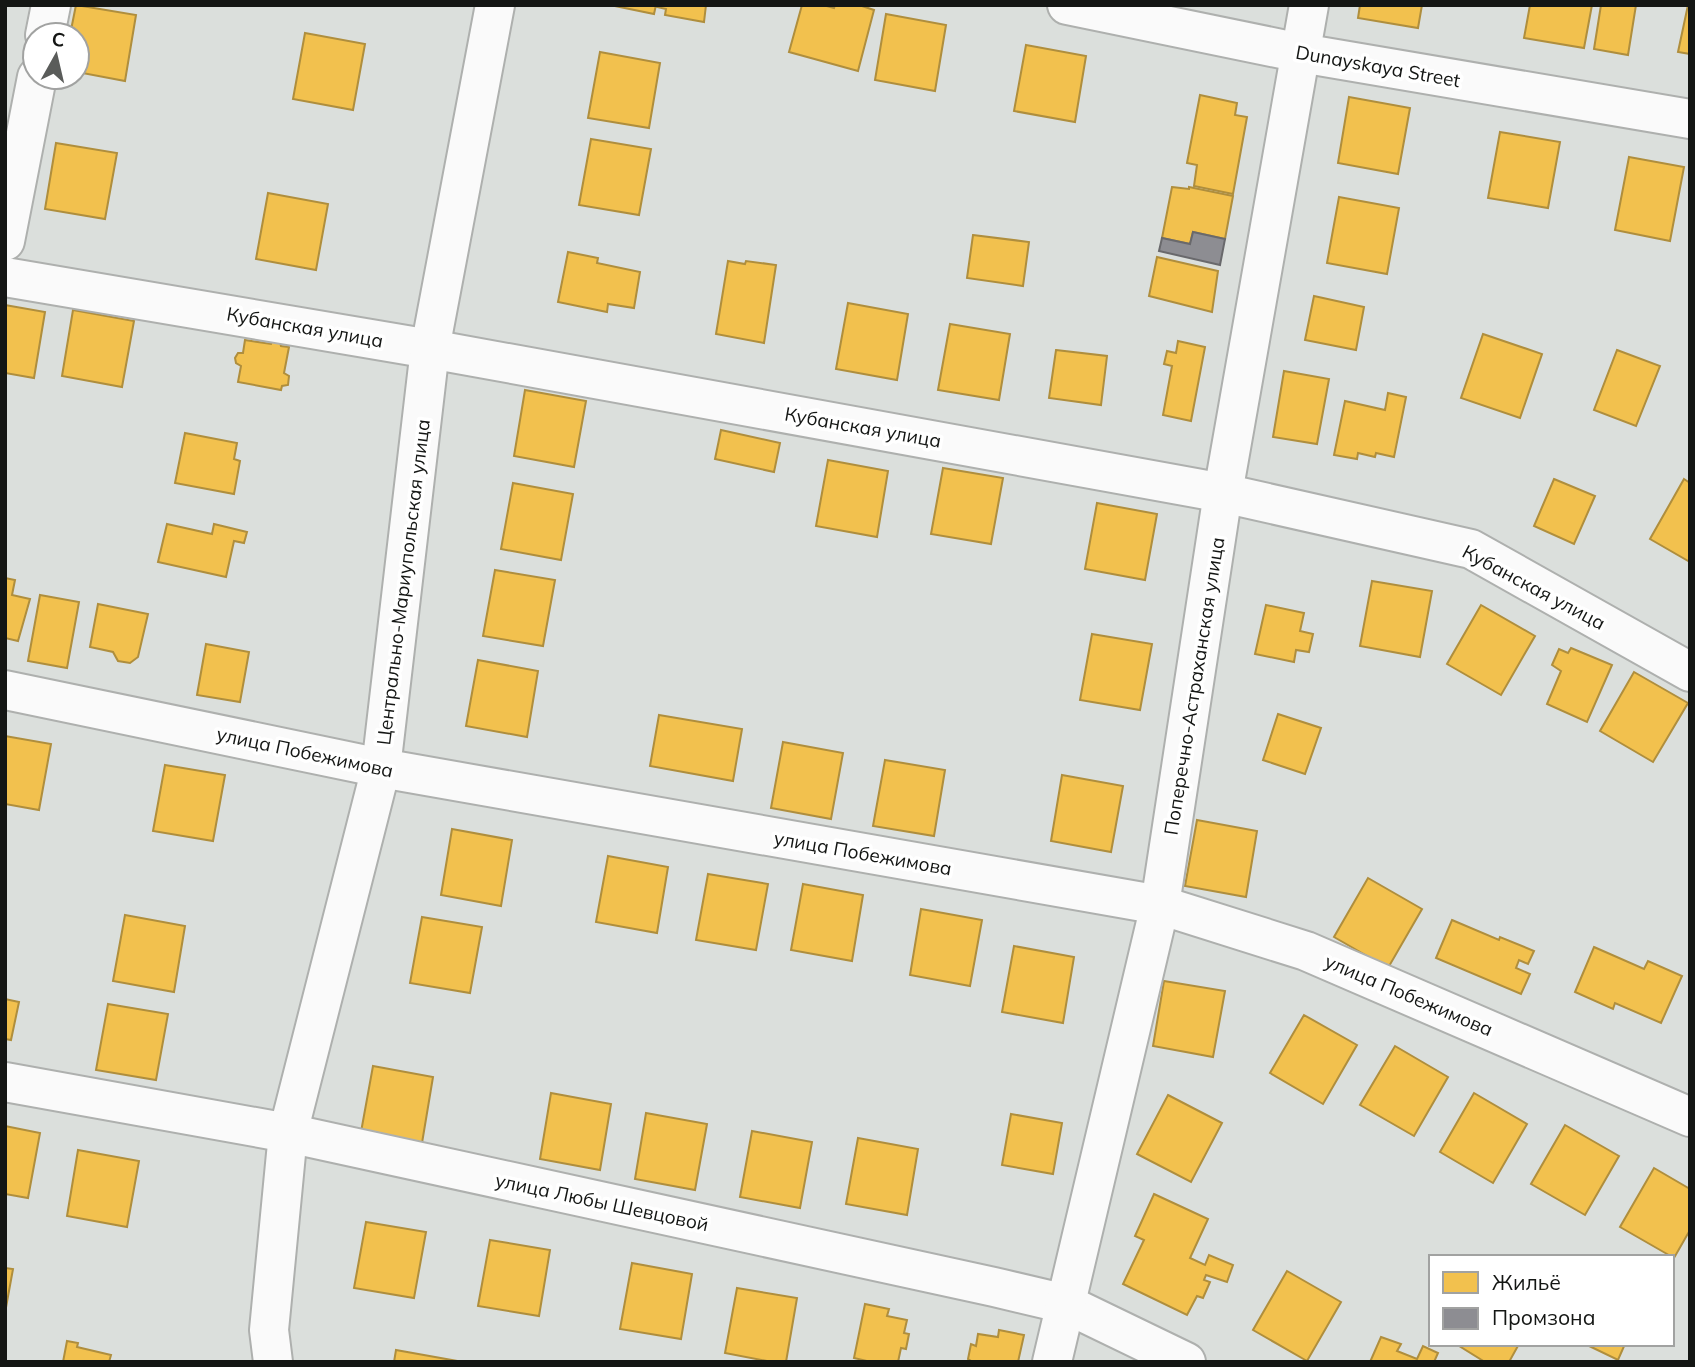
<svg xmlns="http://www.w3.org/2000/svg" width="1695" height="1367" viewBox="0 0 1695 1367" font-family="Mulish,sans-serif">
	<style>
		.homes { fill: #f2c14e; stroke: #af8e3d; stroke-width: 2 }
		.industry { fill: #8d8d92; stroke: #69696c; stroke-width: 2 }
		.lines { fill: none; stroke-linecap: round; stroke-linejoin: round }
		.street-casing { stroke: #aeb0ae; stroke-width: 42 }
		.street { stroke: #fafafa; stroke-width: 38 }
		.labels { text-anchor: middle; stroke-width: 7; stroke-linejoin: round; paint-order: stroke }
		.street-label { font-size: 19px; fill: #141614; stroke: #fff }
	</style>
	<rect width="100%" height="100%" fill="#dbdfdc"/>
	<g class="homes">
		<path d="M 76,5 L 136,15 L 125,81 L 77,72 L 77,35 L 70,35 Z"/>
		<path d="M 610,5 L 656,5 L 654,14 Z"/>
		<path d="M 657,5 L 706,5 L 704,22 L 665,15 L 666,9 L 657,7 Z"/>
		<path d="M 802,5 L 823,5 L 834,8 L 835,5 L 859,5 L 874,10 L 858,71 L 789,52 Z"/>
		<path d="M 1360,5 L 1422,5 L 1418,28 L 1358,18 Z"/>
		<path d="M 1530,5 L 1592,5 L 1584,48 L 1524,38 Z"/>
		<path d="M 1601,5 L 1636,5 L 1628,55 L 1594,49 Z"/>
		<path d="M 1688,5 L 1690,5 L 1690,54 L 1678,52 Z"/>
		<path d="M 886,14 L 946,25 L 935,91 L 875,80 Z"/>
		<path d="M 305,33 L 365,44 L 353,110 L 293,99 Z"/>
		<path d="M 1026,45 L 1086,56 L 1075,122 L 1014,111 Z"/>
		<path d="M 600,52 L 660,63 L 649,128 L 588,118 Z"/>
		<path d="M 1200,95 L 1237,103 L 1235,115 L 1247,117 L 1233,194 L 1194,186 L 1197,165 L 1187,163 Z"/>
		<path d="M 1349,97 L 1410,108 L 1398,174 L 1338,163 Z"/>
		<path d="M 1500,132 L 1560,142 L 1548,208 L 1488,198 Z"/>
		<path d="M 591,139 L 651,149 L 639,215 L 579,205 Z"/>
		<path d="M 56,143 L 117,153 L 105,219 L 45,209 Z"/>
		<path d="M 1629,157 L 1684,167 L 1670,241 L 1615,230 Z"/>
		<path d="M 1172,187 L 1189,189 L 1189,187 L 1233,196 L 1225,239 L 1193,232 L 1190,244 L 1162,238 Z"/>
		<path d="M 268,193 L 328,204 L 316,270 L 256,259 Z"/>
		<path d="M 1339,197 L 1399,208 L 1387,274 L 1327,263 Z"/>
		<path d="M 973,235 L 1029,242 L 1023,286 L 967,278 Z"/>
		<path d="M 568,252 L 598,258 L 597,263 L 640,272 L 634,308 L 608,304 L 607,312 L 558,302 Z"/>
		<path d="M 1157,257 L 1218,271 L 1212,312 L 1149,296 Z"/>
		<path d="M 728,261 L 745,264 L 746,261 L 776,265 L 764,343 L 716,334 Z"/>
		<path d="M 1314,296 L 1364,307 L 1356,350 L 1305,340 Z"/>
		<path d="M 848,303 L 908,314 L 897,380 L 836,369 Z"/>
		<path d="M 5,305 L 45,312 L 34,378 L 5,373 Z"/>
		<path d="M 73,310 L 134,321 L 122,387 L 62,376 Z"/>
		<path d="M 950,324 L 1010,334 L 999,400 L 938,390 Z"/>
		<path d="M 1483,334 L 1542,354 L 1520,418 L 1461,398 Z"/>
		<path d="M 245,340 L 271,344 L 272,341 L 280,342 L 281,346 L 289,347 L 284,373 L 289,376 L 288,385 L 282,386 L 281,390 L 238,382 L 241,366 L 236,363 L 235,358 L 238,353 L 243,353 Z"/>
		<path d="M 1178,341 L 1205,347 L 1191,421 L 1163,415 L 1172,366 L 1164,364 L 1167,351 L 1176,353 Z"/>
		<path d="M 1056,350 L 1107,356 L 1101,405 L 1049,398 Z"/>
		<path d="M 1617,350 L 1660,366 L 1636,426 L 1594,410 Z"/>
		<path d="M 1284,371 L 1329,379 L 1317,444 L 1273,437 Z"/>
		<path d="M 525,390 L 586,401 L 574,467 L 514,456 Z"/>
		<path d="M 1388,393 L 1406,397 L 1394,457 L 1376,453 L 1375,457 L 1358,453 L 1357,459 L 1334,455 L 1345,401 L 1385,410 Z"/>
		<path d="M 721,430 L 780,443 L 774,472 L 715,459 Z"/>
		<path d="M 185,433 L 237,443 L 234,459 L 240,461 L 234,494 L 175,483 Z"/>
		<path d="M 828,460 L 888,471 L 877,537 L 816,526 Z"/>
		<path d="M 943,468 L 1003,478 L 991,544 L 931,534 Z"/>
		<path d="M 1554,479 L 1595,496 L 1574,544 L 1534,526 Z"/>
		<path d="M 1684,479 L 1690,483 L 1690,562 L 1650,539 Z"/>
		<path d="M 513,483 L 573,494 L 561,560 L 501,549 Z"/>
		<path d="M 1097,503 L 1157,514 L 1145,580 L 1085,569 Z"/>
		<path d="M 167,524 L 212,534 L 214,524 L 247,532 L 244,543 L 234,541 L 226,577 L 158,562 Z"/>
		<path d="M 495,570 L 555,580 L 543,646 L 483,636 Z"/>
		<path d="M 5,578 L 15,580 L 12,595 L 30,599 L 18,641 L 5,638 Z"/>
		<path d="M 1372,581 L 1432,591 L 1420,657 L 1360,646 Z"/>
		<path d="M 40,595 L 79,602 L 67,668 L 28,661 Z"/>
		<path d="M 98,604 L 148,614 L 138,657 L 130,663 L 118,661 L 113,652 L 90,647 Z"/>
		<path d="M 1266,605 L 1304,613 L 1300,631 L 1313,634 L 1309,652 L 1296,650 L 1294,662 L 1255,654 Z"/>
		<path d="M 1481,605 L 1535,636 L 1501,695 L 1447,664 Z"/>
		<path d="M 1092,634 L 1152,644 L 1140,710 L 1080,700 Z"/>
		<path d="M 206,644 L 249,652 L 240,702 L 197,695 Z"/>
		<path d="M 1571,648 L 1612,665 L 1587,722 L 1547,704 L 1561,671 L 1552,665 L 1559,649 L 1568,653 Z"/>
		<path d="M 478,660 L 538,671 L 527,737 L 466,726 Z"/>
		<path d="M 1634,672 L 1688,703 L 1653,762 L 1600,731 Z"/>
		<path d="M 1278,714 L 1321,728 L 1305,774 L 1263,760 Z"/>
		<path d="M 659,715 L 742,729 L 733,781 L 650,766 Z"/>
		<path d="M 5,736 L 51,744 L 39,810 L 5,804 Z"/>
		<path d="M 783,742 L 843,753 L 831,819 L 771,808 Z"/>
		<path d="M 885,760 L 945,770 L 934,836 L 873,826 Z"/>
		<path d="M 165,765 L 225,775 L 213,841 L 153,831 Z"/>
		<path d="M 1062,775 L 1123,786 L 1111,852 L 1051,841 Z"/>
		<path d="M 1197,820 L 1257,831 L 1246,897 L 1185,886 Z"/>
		<path d="M 452,829 L 512,840 L 501,906 L 441,895 Z"/>
		<path d="M 608,856 L 668,867 L 657,933 L 596,922 Z"/>
		<path d="M 708,874 L 768,884 L 756,950 L 696,940 Z"/>
		<path d="M 1368,878 L 1422,909 L 1388,968 L 1334,937 Z"/>
		<path d="M 803,884 L 863,895 L 852,961 L 791,950 Z"/>
		<path d="M 921,909 L 982,920 L 970,986 L 910,975 Z"/>
		<path d="M 125,915 L 185,926 L 174,992 L 113,981 Z"/>
		<path d="M 422,917 L 482,927 L 470,993 L 410,983 Z"/>
		<path d="M 1452,920 L 1499,940 L 1500,937 L 1534,951 L 1528,964 L 1519,960 L 1516,968 L 1530,974 L 1521,994 L 1436,958 Z"/>
		<path d="M 1014,946 L 1074,957 L 1063,1023 L 1002,1012 Z"/>
		<path d="M 1594,947 L 1644,969 L 1648,961 L 1682,976 L 1661,1023 L 1615,1003 L 1613,1009 L 1575,992 Z"/>
		<path d="M 1164,981 L 1225,991 L 1213,1057 L 1153,1046 Z"/>
		<path d="M 5,999 L 19,1002 L 11,1040 L 5,1039 Z"/>
		<path d="M 108,1004 L 168,1014 L 156,1080 L 96,1070 Z"/>
		<path d="M 1304,1015 L 1357,1045 L 1323,1104 L 1270,1073 Z"/>
		<path d="M 1395,1046 L 1448,1077 L 1414,1136 L 1360,1105 Z"/>
		<path d="M 373,1066 L 433,1077 L 422,1143 L 361,1132 Z"/>
		<path d="M 551,1093 L 611,1104 L 600,1170 L 540,1159 Z"/>
		<path d="M 1474,1093 L 1527,1124 L 1493,1183 L 1440,1152 Z"/>
		<path d="M 1168,1095 L 1222,1123 L 1191,1182 L 1137,1154 Z"/>
		<path d="M 646,1113 L 707,1124 L 695,1190 L 635,1179 Z"/>
		<path d="M 1011,1114 L 1062,1123 L 1053,1174 L 1002,1165 Z"/>
		<path d="M 1565,1125 L 1619,1156 L 1585,1215 L 1531,1184 Z"/>
		<path d="M 5,1126 L 40,1133 L 28,1198 L 5,1194 Z"/>
		<path d="M 752,1131 L 812,1142 L 800,1208 L 740,1197 Z"/>
		<path d="M 858,1138 L 918,1149 L 907,1215 L 846,1204 Z"/>
		<path d="M 78,1150 L 139,1161 L 127,1227 L 67,1216 Z"/>
		<path d="M 1654,1168 L 1690,1189 L 1690,1230 L 1674,1258 L 1620,1227 Z"/>
		<path d="M 1154,1194 L 1208,1219 L 1190,1258 L 1205,1265 L 1209,1255 L 1233,1265 L 1227,1282 L 1206,1275 L 1204,1280 L 1210,1282 L 1203,1298 L 1197,1296 L 1187,1315 L 1123,1284 L 1144,1240 L 1135,1236 Z"/>
		<path d="M 366,1222 L 426,1232 L 414,1298 L 354,1288 Z"/>
		<path d="M 490,1240 L 550,1250 L 539,1316 L 478,1306 Z"/>
		<path d="M 632,1263 L 692,1274 L 681,1339 L 620,1329 Z"/>
		<path d="M 5,1268 L 13,1269 L 5,1313 Z"/>
		<path d="M 1287,1271 L 1341,1302 L 1307,1361 L 1253,1330 Z"/>
		<path d="M 737,1288 L 797,1298 L 786,1362 L 772,1362 L 725,1353 Z"/>
		<path d="M 865,1304 L 889,1309 L 887,1316 L 907,1320 L 904,1333 L 909,1334 L 906,1349 L 901,1348 L 898,1362 L 871,1362 L 854,1358 Z"/>
		<path d="M 999,1330 L 1024,1335 L 1018,1362 L 973,1362 L 968,1359 L 971,1344 L 976,1346 L 978,1334 L 998,1337 Z"/>
		<path d="M 1381,1337 L 1401,1344 L 1397,1351 L 1417,1359 L 1423,1346 L 1438,1353 L 1434,1362 L 1370,1362 Z"/>
		<path d="M 67,1341 L 78,1343 L 77,1347 L 111,1355 L 109,1362 L 63,1362 Z"/>
		<path d="M 1456,1344 L 1519,1344 L 1509,1362 L 1485,1362 Z"/>
		<path d="M 1585,1344 L 1625,1344 L 1618,1360 Z"/>
		<path d="M 396,1350 L 463,1362 L 394,1362 Z"/>
	</g>
	<path class="industry" d="M 1193,232 L 1225,239 L 1220,265 L 1159,251 L 1162,238 L 1190,244 Z"/>
	<g class="lines">
		<g class="street-casing">
			<g id="street">
				<path d="M 1067,5 L 1301,53 L 1690,119"/>
				<path d="M 45,35 L 51,5"/>
				<path d="M 5,241 L 37,77"/>
				<path d="M 5,277 L 430,349 L 1223,493 L 1471,549 L 1690,672"/>
				<path d="M 5,690 L 381,768 L 1160,905 L 1306,951 L 1690,1117"/>
				<path d="M 5,1082 L 288,1133 L 994,1287 L 1066,1304 L 1186,1362"/>
				<path d="M 273,1362 L 269,1330 L 288,1133 L 381,768 L 430,349 L 495,5"/>
				<path d="M 1052,1362 L 1160,905 L 1223,493 L 1309,5"/>
			</g>
		</g>
		<use href="#street" class="street"/>
	</g>
	<g class="labels">
		<g class="street-label">
			<text transform="translate(1378 66) rotate(10)" y="7">Dunayskaya Street</text>
			<text transform="translate(305 327) rotate(10)" y="7">Кубанская улица</text>
			<text transform="translate(863 427) rotate(10)" y="7">Кубанская улица</text>
			<text transform="translate(403 582) rotate(-83)" y="7">Центрально-Мариупольская улица</text>
			<text transform="translate(1534 587) rotate(28)" y="7">Кубанская улица</text>
			<text transform="translate(1194 686) rotate(-81)" y="7">Поперечно-Астраханская улица</text>
			<text transform="translate(305 752) rotate(12)" y="7">улица Побежимова</text>
			<text transform="translate(863 853) rotate(10)" y="7">улица Побежимова</text>
			<text transform="translate(1409 995) rotate(23)" y="7">улица Побежимова</text>
			<text transform="translate(602 1202) rotate(12)" y="7">улица Любы Шевцовой</text>
		</g>
	</g>
	<rect width="1695" height="1367" fill="none" stroke="#141614" stroke-width="14"/>
	<rect x="1429" y="1255" width="245" height="91" fill="#ffffff" stroke="#a1a2a1" stroke-width="2"/>
	<rect x="1443" y="1272" width="35" height="21" fill="#f2c14e" stroke="#a1a2a1" stroke-width="2"/>
	<text x="1492" y="1290" font-size="21" fill="#141614">Жильё</text>
	<rect x="1443" y="1308" width="35" height="21" fill="#8d8d92" stroke="#a1a2a1" stroke-width="2"/>
	<text x="1492" y="1325" font-size="21" fill="#141614">Промзона</text>
	<g transform="translate(56 56) rotate(8)"><circle r="33" fill="#ffffff" stroke="#a1a2a1" stroke-width="2"/>
	<path d="M0-5L12 26L0 18L-12 26Z" fill="#5a5c5a"/>
	<text y="-10" font-size="19" font-weight="bold" text-anchor="middle" fill="#141614">С</text>
	</g>
</svg>
